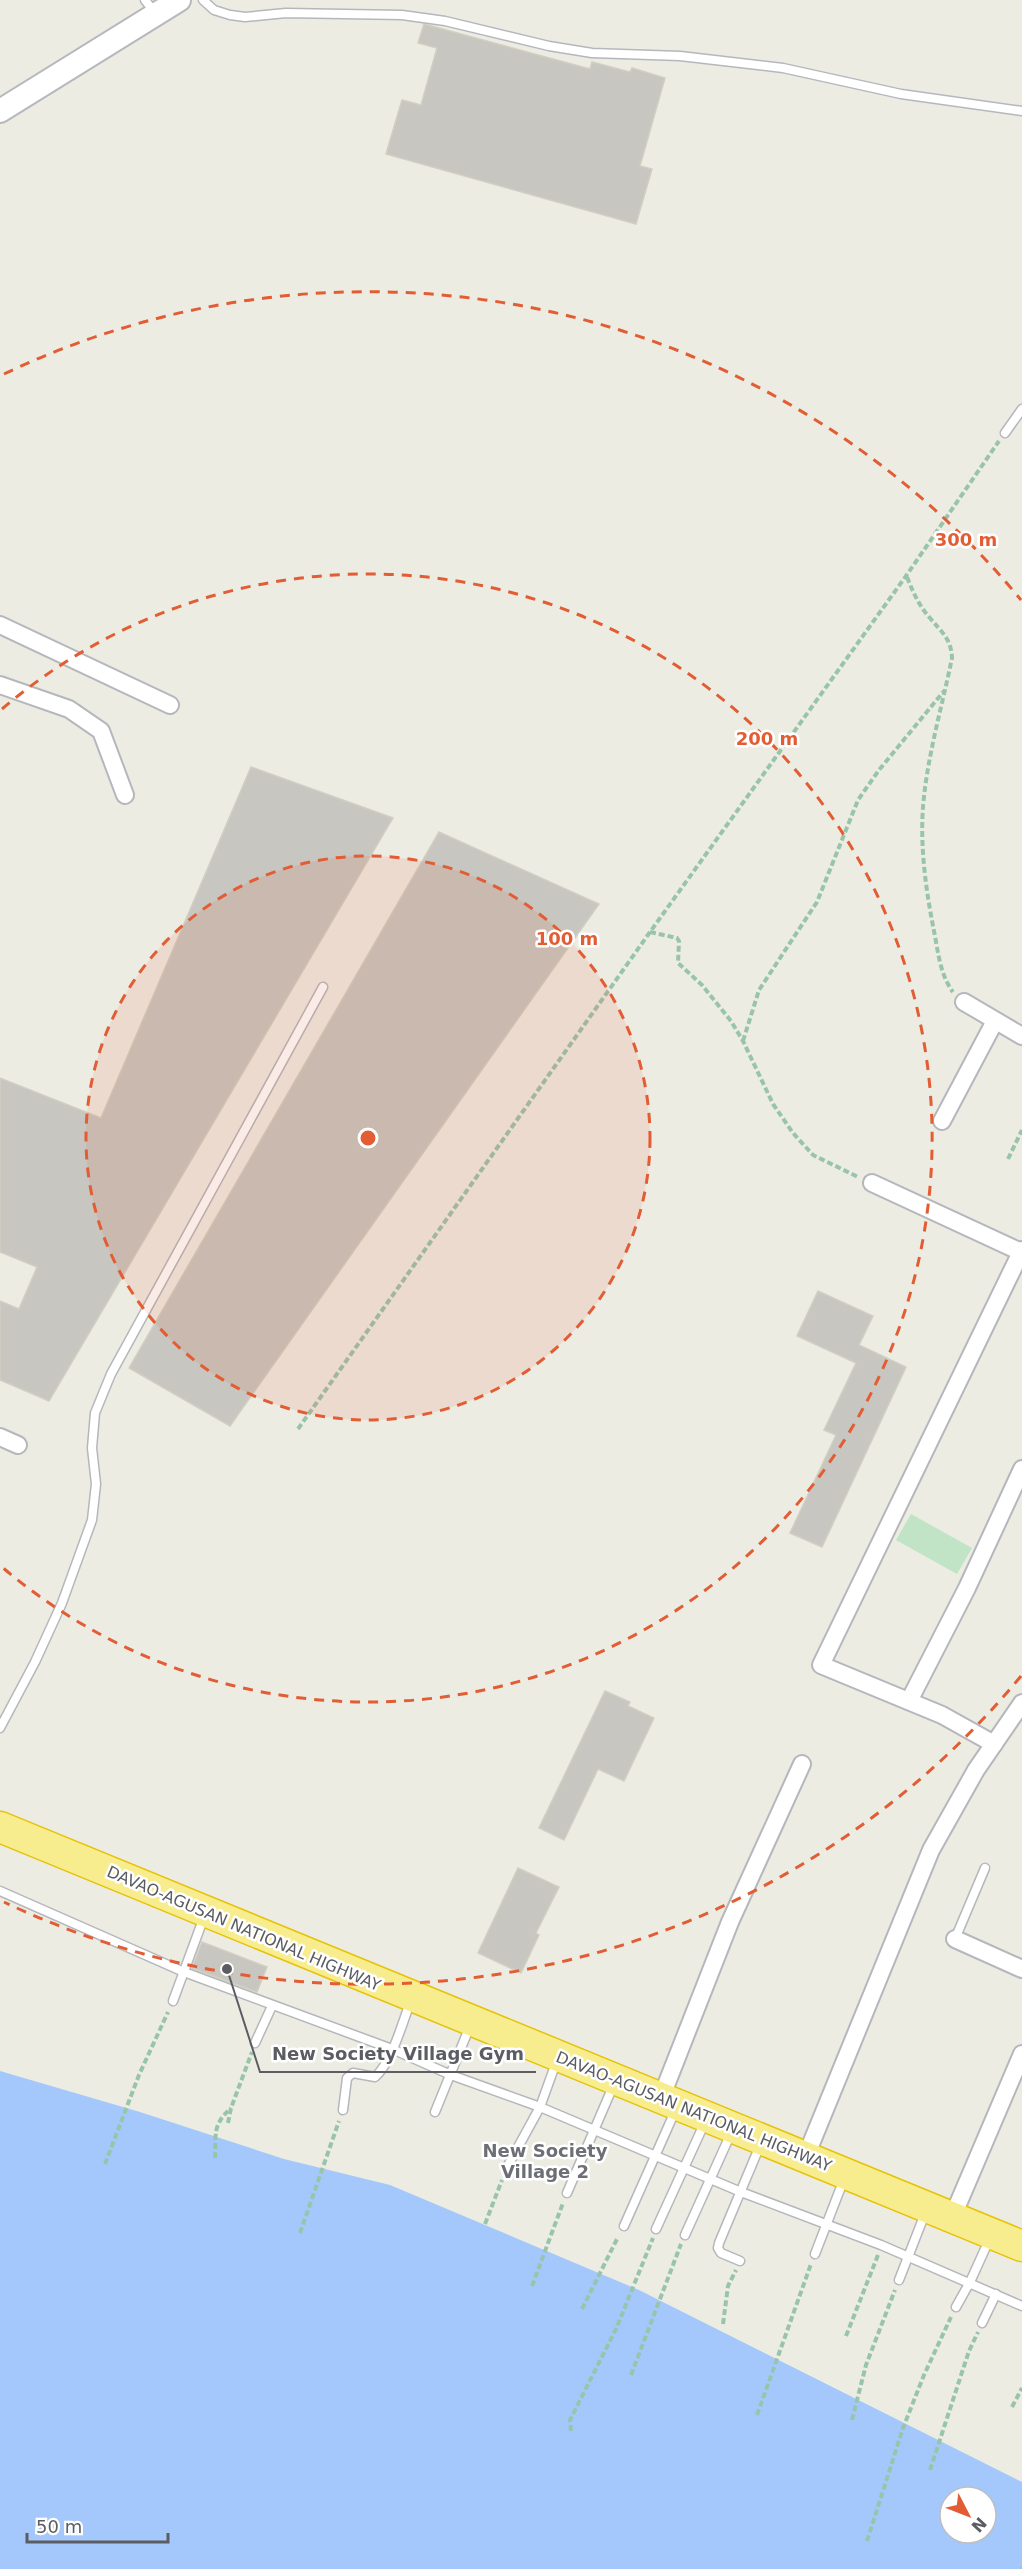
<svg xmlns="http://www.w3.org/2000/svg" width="1022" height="2569" viewBox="0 0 1022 2569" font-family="'DejaVu Sans',sans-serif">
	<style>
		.green { fill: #c0e4c5 }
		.water { fill: #a4c8fb; fill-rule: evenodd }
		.building { fill: #c8c6c0; stroke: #d1cfc1; stroke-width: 1.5 }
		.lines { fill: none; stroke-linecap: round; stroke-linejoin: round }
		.lane-casing { stroke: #b5b7bc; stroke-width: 11 }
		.street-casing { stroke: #b5b7bc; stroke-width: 20 }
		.secondary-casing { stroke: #b6b8be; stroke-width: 26 }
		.highway-casing { stroke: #e6c209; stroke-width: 33 }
		.path { stroke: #99c4ac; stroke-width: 4; stroke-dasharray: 6 3; stroke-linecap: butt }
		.lane { stroke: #fff; stroke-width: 8 }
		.street { stroke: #fff; stroke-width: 16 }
		.secondary { stroke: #fff; stroke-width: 22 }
		.highway { stroke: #f8ed8e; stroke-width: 30 }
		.ring { fill: none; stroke: #e25c34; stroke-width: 3; stroke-dasharray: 10 8 }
		.labels { text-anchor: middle; stroke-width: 5; stroke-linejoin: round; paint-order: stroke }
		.street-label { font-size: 16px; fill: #5b5d63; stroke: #fff }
		.neighbourhood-label { font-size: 18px; font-weight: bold; fill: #6c6f75; stroke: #fff }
		.centre { fill: #e25c34; stroke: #fff; stroke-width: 3 }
		.ring-label { font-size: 18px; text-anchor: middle; font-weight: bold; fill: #e25c34; stroke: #fff; stroke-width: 5; stroke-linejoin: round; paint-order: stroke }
		.leader { fill: none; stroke: #5b5d63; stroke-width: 2 }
		.callout-dot { fill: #5b5d63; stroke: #fff; stroke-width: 2 }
		.callout-label { font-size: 18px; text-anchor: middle; font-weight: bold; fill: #5b5d63; stroke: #fff; stroke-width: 5; stroke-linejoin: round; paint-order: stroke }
	</style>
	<rect width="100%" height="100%" fill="#edece3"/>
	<path class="green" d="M 911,1514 L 972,1548 L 957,1574 L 896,1540 Z"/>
	<path class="water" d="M 0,2071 L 140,2112 L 284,2159 L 390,2185 L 639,2290 L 1022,2482 L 1022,2569 L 0,2569 ZM 950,2497 L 986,2497 L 986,2533 L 950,2533 Z"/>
	<g class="building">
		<path d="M 424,24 L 590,69 L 592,62 L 630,72 L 632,68 L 665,78 L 640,166 L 652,169 L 636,224 L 386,154 L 402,100 L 421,105 L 437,48 L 418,43 Z"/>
		<path d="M 251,767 L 393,818 L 49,1401 L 0,1380 L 0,1301 L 19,1309 L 37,1267 L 0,1252 L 0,1078 L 101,1118 Z"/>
		<path d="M 439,832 L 599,904 L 230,1426 L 129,1368 Z"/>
		<path d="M 818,1291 L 873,1316 L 859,1345 L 906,1367 L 822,1547 L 790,1533 L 836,1435 L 824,1430 L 856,1363 L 797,1336 Z"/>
		<path d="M 605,1691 L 630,1702 L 628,1706 L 654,1718 L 624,1781 L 598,1769 L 564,1840 L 539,1828 Z"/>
		<path d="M 518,1868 L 559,1887 L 536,1933 L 539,1935 L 521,1973 L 478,1953 Z"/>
		<path d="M 202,1942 L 267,1967 L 257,1992 L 192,1968 Z"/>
	</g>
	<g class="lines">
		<g class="lane-casing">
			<g id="lane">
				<path d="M 145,0 L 156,14"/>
				<path d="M 203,0 L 214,10 L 230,15 L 245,17 L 286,13 L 402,15 L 445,21 L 549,46 L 592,53 L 680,56 L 783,68 L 901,94 L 1022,111"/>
				<path d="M 1005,433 L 1022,409"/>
				<path d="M 0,1728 L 35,1662 L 62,1603 L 92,1520 L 96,1484 L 92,1448 L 95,1413 L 111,1374 L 323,987"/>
				<path d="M 0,1891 L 184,1972 L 392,2049 L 451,2075 L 540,2107 L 741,2192 L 881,2245 L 1022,2306"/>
				<path d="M 955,1939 L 985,1868"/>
				<path d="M 173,2001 L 204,1917"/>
				<path d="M 255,2043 L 272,2006"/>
				<path d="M 343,2110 L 347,2078 L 353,2073 L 375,2077 C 392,2062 403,2021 411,2000"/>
				<path d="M 435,2112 L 470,2026"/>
				<path d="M 506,2169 L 540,2107 L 557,2060"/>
				<path d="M 567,2193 L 614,2084"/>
				<path d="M 624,2226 L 676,2109"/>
				<path d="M 656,2229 L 705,2122"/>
				<path d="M 685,2235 L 732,2131"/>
				<path d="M 815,2254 L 844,2179"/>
				<path d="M 740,2261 L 721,2253 L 718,2248 L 719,2243 L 761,2143"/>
				<path d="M 899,2280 L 926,2211"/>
				<path d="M 956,2307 L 970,2282 L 990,2238"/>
				<path d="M 982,2323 L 996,2294"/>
			</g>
		</g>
		<g class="street-casing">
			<g id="street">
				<path d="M 0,625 L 170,705"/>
				<path d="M 0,685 L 69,709 L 101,731 L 125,795"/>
				<path d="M 964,1002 L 1022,1036"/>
				<path d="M 942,1121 L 995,1021"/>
				<path d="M 872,1183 L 1021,1252"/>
				<path d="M 0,1437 L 18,1445"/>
				<path d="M 909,1701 L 967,1588 L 1022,1469"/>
				<path d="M 994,1744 L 942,1715 L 821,1665 L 1022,1250"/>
				<path d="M 955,1939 L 1022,1969"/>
				<path d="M 661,2098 L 730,1922 L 802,1764"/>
				<path d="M 806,2156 L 931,1850 L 976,1770 L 1022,1703"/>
				<path d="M 952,2218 L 1022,2054"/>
			</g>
		</g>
		<g class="secondary-casing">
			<path id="secondary" d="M 0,111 L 179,0"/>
		</g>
		<g class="highway-casing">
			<path id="highway" d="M 0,1827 L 1022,2246"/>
		</g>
		<g class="path">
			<path d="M 907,577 C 913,592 919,606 930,618 C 942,633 951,638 952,658 C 942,707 927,757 923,807 C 920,848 926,891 934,931 C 938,951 940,975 953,992"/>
			<path d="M 650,932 L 677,938 L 679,941 L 678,963 L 702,985 L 731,1021 L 743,1041 L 773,1104 L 793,1133 L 813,1155 L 858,1177"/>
			<path d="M 743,1041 L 759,990 L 817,902 L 858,800 L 879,770 L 944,691"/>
			<path d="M 1008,1159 L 1022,1130"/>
			<path d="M 298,1429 L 650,932 L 906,576 L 999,441"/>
			<path d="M 228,2123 L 231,2108 L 252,2052"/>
			<path d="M 215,2158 C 216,2135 212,2125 231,2108"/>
			<path d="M 105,2164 L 139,2075 L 168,2012"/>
			<path d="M 485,2224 L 502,2180"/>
			<path d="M 300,2233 L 339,2121"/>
			<path d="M 532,2286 L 563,2203"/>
			<path d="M 582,2309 L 618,2237"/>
			<path d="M 723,2324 L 728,2286 L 736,2270"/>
			<path d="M 846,2336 L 878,2255"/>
			<path d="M 631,2375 L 681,2244"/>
			<path d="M 1012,2407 L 1022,2388"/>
			<path d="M 757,2415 L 811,2264"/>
			<path d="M 852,2420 L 866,2365 L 895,2290"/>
			<path d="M 571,2431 L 570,2420 L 616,2329 L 653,2238"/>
			<path d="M 930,2470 L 969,2351 L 978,2332"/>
			<path d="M 867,2541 L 903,2428 L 924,2375 L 951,2317"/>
			<path d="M 1021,2569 L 1022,2568"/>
		</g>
		<use href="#lane" class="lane"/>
		<use href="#street" class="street"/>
		<use href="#secondary" class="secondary"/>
		<use href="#highway" class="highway"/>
	</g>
	<circle cx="368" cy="1138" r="282" fill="#e25c34" fill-opacity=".12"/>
	<g class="ring">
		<circle cx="368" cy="1138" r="282"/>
		<path d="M2 709A564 564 0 1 1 2 1567"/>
		<path d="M1021 1676A846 846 0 0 1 4 1902M4 374A846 846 0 0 1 1021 600"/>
	</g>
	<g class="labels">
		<g class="street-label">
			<text transform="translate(244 1928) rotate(23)" y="6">DAVAO-AGUSAN NATIONAL HIGHWAY</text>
			<text transform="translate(694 2111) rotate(22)" y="6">DAVAO-AGUSAN NATIONAL HIGHWAY</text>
		</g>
		<g class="neighbourhood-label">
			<text x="545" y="2157">New Society<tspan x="545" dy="21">Village 2</tspan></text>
		</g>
	</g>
	<circle cx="368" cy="1138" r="9" class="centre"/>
	<g class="ring-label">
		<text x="966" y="546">300 m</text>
		<text x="767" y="745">200 m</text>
		<text x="567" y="945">100 m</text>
	</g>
	<path class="leader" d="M227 1969L260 2072H536"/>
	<circle class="callout-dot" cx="227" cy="1969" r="6"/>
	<g class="callout-label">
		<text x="398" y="2060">New Society Village Gym</text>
	</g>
	<g transform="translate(968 2515) rotate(132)"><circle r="28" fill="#ffffff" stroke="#bdbec1" stroke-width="1.5"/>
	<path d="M0-4.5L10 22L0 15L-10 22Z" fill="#e25c34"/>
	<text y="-9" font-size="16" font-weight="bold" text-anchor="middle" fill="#5b5d63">N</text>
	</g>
	<path d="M27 2533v9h141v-9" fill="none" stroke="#5b5d63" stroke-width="3"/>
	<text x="36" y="2533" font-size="18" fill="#5b5d63" stroke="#ffffff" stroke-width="4.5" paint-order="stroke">50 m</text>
</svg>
